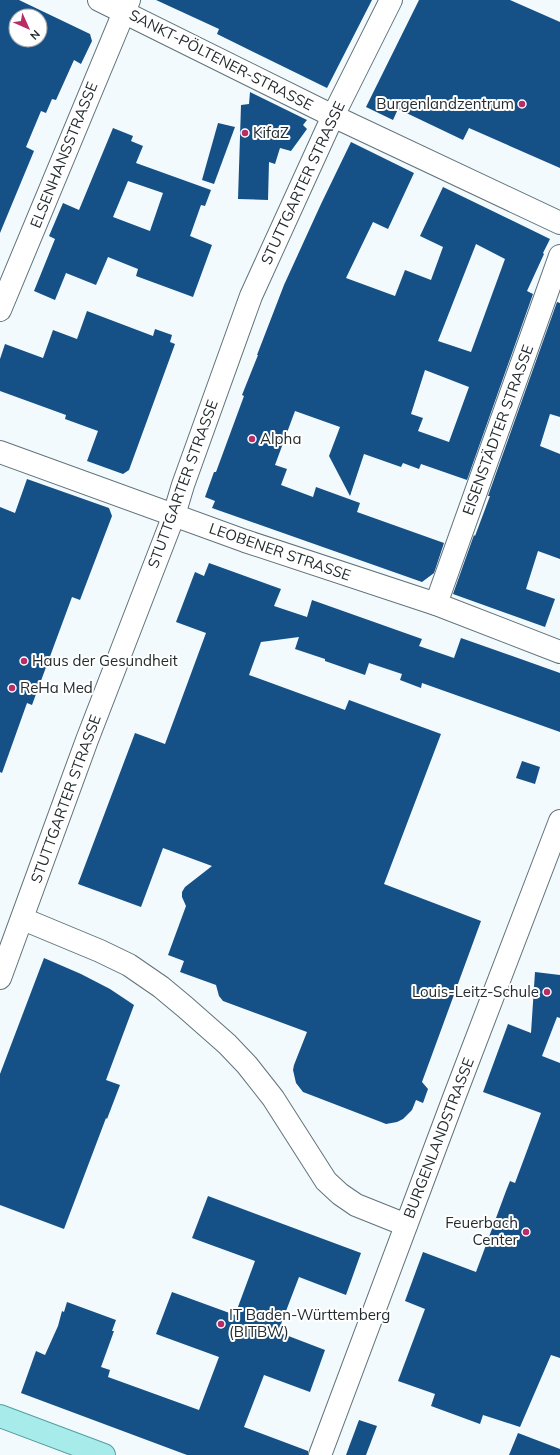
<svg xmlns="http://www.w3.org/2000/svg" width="560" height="1455" viewBox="0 0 560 1455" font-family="Mulish,sans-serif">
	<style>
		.building { fill: #155187; fill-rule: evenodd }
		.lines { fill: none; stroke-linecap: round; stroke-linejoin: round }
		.minor-casing { stroke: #61737a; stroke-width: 24 }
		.major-casing { stroke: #539fa1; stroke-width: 24 }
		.minor { stroke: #fff; stroke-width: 22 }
		.major { stroke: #a7ebeb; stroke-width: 22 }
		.poi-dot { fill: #b82d67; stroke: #fff; stroke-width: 1.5 }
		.labels { text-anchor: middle; stroke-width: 4; stroke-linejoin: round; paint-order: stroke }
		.street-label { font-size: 15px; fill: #242c2f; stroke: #fff }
		.poi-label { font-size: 15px; fill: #242c2f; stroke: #fff; text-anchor: start }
	</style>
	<rect width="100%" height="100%" fill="#f2fafd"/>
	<g class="building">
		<path d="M 0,0 L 19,0 L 90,34 L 92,41 L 81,64 L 74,60 L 56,100 L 52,99 L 46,113 L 41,111 L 26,147 L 34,151 L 0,233 ZM 16,16 L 40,16 L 40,40 L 16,40 Z"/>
		<path d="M 156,0 L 372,0 L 327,88 L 217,34 L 219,29 Z"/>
		<path d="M 419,0 L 510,0 L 560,22 L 560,168 L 469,128 L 463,140 L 398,109 L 393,120 L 366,107 Z"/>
		<path d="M 250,92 L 307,120 L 303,125 L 307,129 L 291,151 L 280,148 L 275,164 L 269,162 L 268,200 L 238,199 L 241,105 L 249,104 Z"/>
		<path d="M 218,123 L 235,127 L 214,184 L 202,180 Z"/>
		<path d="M 113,128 L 133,136 L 131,141 L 143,146 L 136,163 L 211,190 L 205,206 L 201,205 L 190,236 L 212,245 L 193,297 L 136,276 L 138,269 L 108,257 L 96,285 L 66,273 L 55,300 L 34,291 L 55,239 L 49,236 L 63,203 L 79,210 ZM 128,181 L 163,193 L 150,231 L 113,217 Z"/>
		<path d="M 351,142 L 414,173 L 388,229 L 373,222 L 346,278 L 395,296 L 405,270 L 431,280 L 443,247 L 420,236 L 443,187 L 550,239 L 543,253 L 544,254 L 527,291 L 533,294 L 467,480 L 421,464 L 419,469 L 403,463 L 401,467 L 364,454 L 350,496 L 329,456 L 340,427 L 295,411 L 275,465 L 287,469 L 281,485 L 313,497 L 316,487 L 360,503 L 357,512 L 444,543 L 434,573 L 422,582 L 212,508 L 215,501 L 205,497 L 214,472 L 216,472 L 244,396 L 242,395 L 258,355 L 257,355 L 284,285 L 321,204 ZM 476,244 L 505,259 L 471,352 L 438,341 ZM 425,370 L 469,387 L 449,442 L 418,431 L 423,418 L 411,414 Z"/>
		<path d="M 557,302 L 560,303 L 560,417 L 550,414 L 540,446 L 560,454 L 560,559 L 538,551 L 526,589 L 555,599 L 545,627 L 453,594 L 474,535 L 475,536 L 490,496 L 488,496 Z"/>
		<path d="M 87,311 L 153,336 L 155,329 L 172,335 L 170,342 L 175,344 L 129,470 L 123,474 L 87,461 L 98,431 L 65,419 L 66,415 L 0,391 L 0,359 L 5,344 L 43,358 L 53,330 L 77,339 Z"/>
		<path d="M 27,479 L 109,508 L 112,516 L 80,600 L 72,597 L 32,705 L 27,703 L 2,773 L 0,772 L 0,507 L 15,513 Z"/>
		<path d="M 209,563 L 281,589 L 274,606 L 307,617 L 312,600 L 422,639 L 419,646 L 454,658 L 461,638 L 560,673 L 560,732 L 422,683 L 421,688 L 400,680 L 402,674 L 369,663 L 365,675 L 325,661 L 325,659 L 295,649 L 299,637 L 261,642 L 249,675 L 345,710 L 349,700 L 441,734 L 384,884 L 481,921 L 422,1082 L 428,1089 L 423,1103 L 416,1100 L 412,1110 L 403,1119 L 397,1122 L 386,1124 L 381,1122 L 303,1092 L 296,1083 L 293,1070 L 294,1065 L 307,1032 L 223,1001 L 219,996 L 216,985 L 180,972 L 184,961 L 168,955 L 186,906 L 182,897 L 182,892 L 185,887 L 212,866 L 163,848 L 141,907 L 78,884 L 135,733 L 165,744 L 206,633 L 176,622 L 195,572 L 204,576 Z"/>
		<path d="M 522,761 L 540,767 L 535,784 L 516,778 Z"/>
		<path d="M 44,958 L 81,974 L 110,989 L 134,1005 L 106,1080 L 120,1085 L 107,1119 L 106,1118 L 64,1229 L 0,1205 L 0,1074 Z"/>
		<path d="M 535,972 L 560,975 L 560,1018 L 557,1017 L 542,1056 L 560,1063 L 560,1358 L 551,1355 L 520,1427 L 483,1415 L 480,1424 L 431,1406 L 435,1394 L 398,1381 L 425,1309 L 405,1301 L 423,1252 L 476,1272 L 506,1191 L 510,1181 L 515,1183 L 541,1113 L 483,1092 L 508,1024 L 531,1033 Z"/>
		<path d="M 208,1196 L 361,1253 L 346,1295 L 299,1277 L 278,1332 L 325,1350 L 310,1392 L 264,1375 L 244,1427 L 308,1451 L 308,1455 L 187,1455 L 21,1393 L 36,1351 L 45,1355 L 58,1326 L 62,1311 L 64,1312 L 67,1302 L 116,1320 L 112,1331 L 114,1331 L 101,1367 L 110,1370 L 108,1377 L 199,1410 L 219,1357 L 156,1334 L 172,1292 L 235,1315 L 255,1261 L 192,1238 Z"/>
		<path d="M 359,1420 L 377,1426 L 366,1455 L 346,1455 Z"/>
		<path d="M 518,1433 L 560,1449 L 560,1455 L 509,1455 Z"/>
	</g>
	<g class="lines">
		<g class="minor-casing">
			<g id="minor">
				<path d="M 99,0 L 333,116 L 560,223"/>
				<path d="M 0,310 L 129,0"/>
				<path d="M 0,452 L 245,541 L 436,604 L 560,652"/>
				<path d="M 436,604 L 560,256"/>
				<path d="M 23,919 L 100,951 L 129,965 L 161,987 L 185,1007 L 227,1044 L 247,1065 L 273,1098 L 326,1181 L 340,1194 L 356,1205 L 406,1225"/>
				<path d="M 0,978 L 87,740 L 174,515 L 183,485 L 251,296 L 333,116 L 391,0"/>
				<path d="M 320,1455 L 455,1095 L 560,821"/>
			</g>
		</g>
		<g class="major-casing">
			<path id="major" d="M 0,1416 L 104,1455"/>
		</g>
		<use href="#minor" class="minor"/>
		<use href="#major" class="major"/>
	</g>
	<g class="poi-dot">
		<circle cx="522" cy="104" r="4"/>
		<circle cx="245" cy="133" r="4"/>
		<circle cx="252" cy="439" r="4"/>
		<circle cx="24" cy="661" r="4"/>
		<circle cx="12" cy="688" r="4"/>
		<circle cx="547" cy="992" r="4"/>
		<circle cx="526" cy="1232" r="4"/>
		<circle cx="221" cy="1324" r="4"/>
	</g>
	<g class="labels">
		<g class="street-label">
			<text transform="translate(221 60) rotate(27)" y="5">SANKT-PÖLTENER-STRASSE</text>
			<text transform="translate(64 155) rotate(-68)" y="5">ELSENHANSSTRASSE</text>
			<text transform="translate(303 183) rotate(-65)" y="5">STUTTGARTER STRASSE</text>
			<text transform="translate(498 430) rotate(-70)" y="5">EISENSTÄDTER STRASSE</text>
			<text transform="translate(183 484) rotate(-70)" y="5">STUTTGARTER STRASSE</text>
			<text transform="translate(280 552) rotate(19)" y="5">LEOBENER STRASSE</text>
			<text transform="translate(66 799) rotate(-70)" y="5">STUTTGARTER STRASSE</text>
			<text transform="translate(439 1138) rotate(-69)" y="5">BURGENLANDSTRASSE</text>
		</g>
		<g class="poi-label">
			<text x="514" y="109" text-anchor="end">Burgenlandzentrum</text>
			<text x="253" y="138">KifaZ</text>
			<text x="260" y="444">Alpha</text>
			<text x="32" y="666">Haus der Gesundheit</text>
			<text x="20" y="693">ReHa Med</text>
			<text x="539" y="997" text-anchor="end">Louis-Leitz-Schule</text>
			<text x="518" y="1228" text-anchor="end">Feuerbach<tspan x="518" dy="17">Center</tspan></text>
			<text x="229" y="1320">IT Baden-Württemberg<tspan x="229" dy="17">(BITBW)</tspan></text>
		</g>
	</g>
	<g transform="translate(28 28) rotate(135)"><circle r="19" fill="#ffffff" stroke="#a7abac"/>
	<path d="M0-3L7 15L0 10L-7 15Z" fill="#b82d67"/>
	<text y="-6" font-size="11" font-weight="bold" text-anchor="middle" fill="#242c2f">N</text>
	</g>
</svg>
